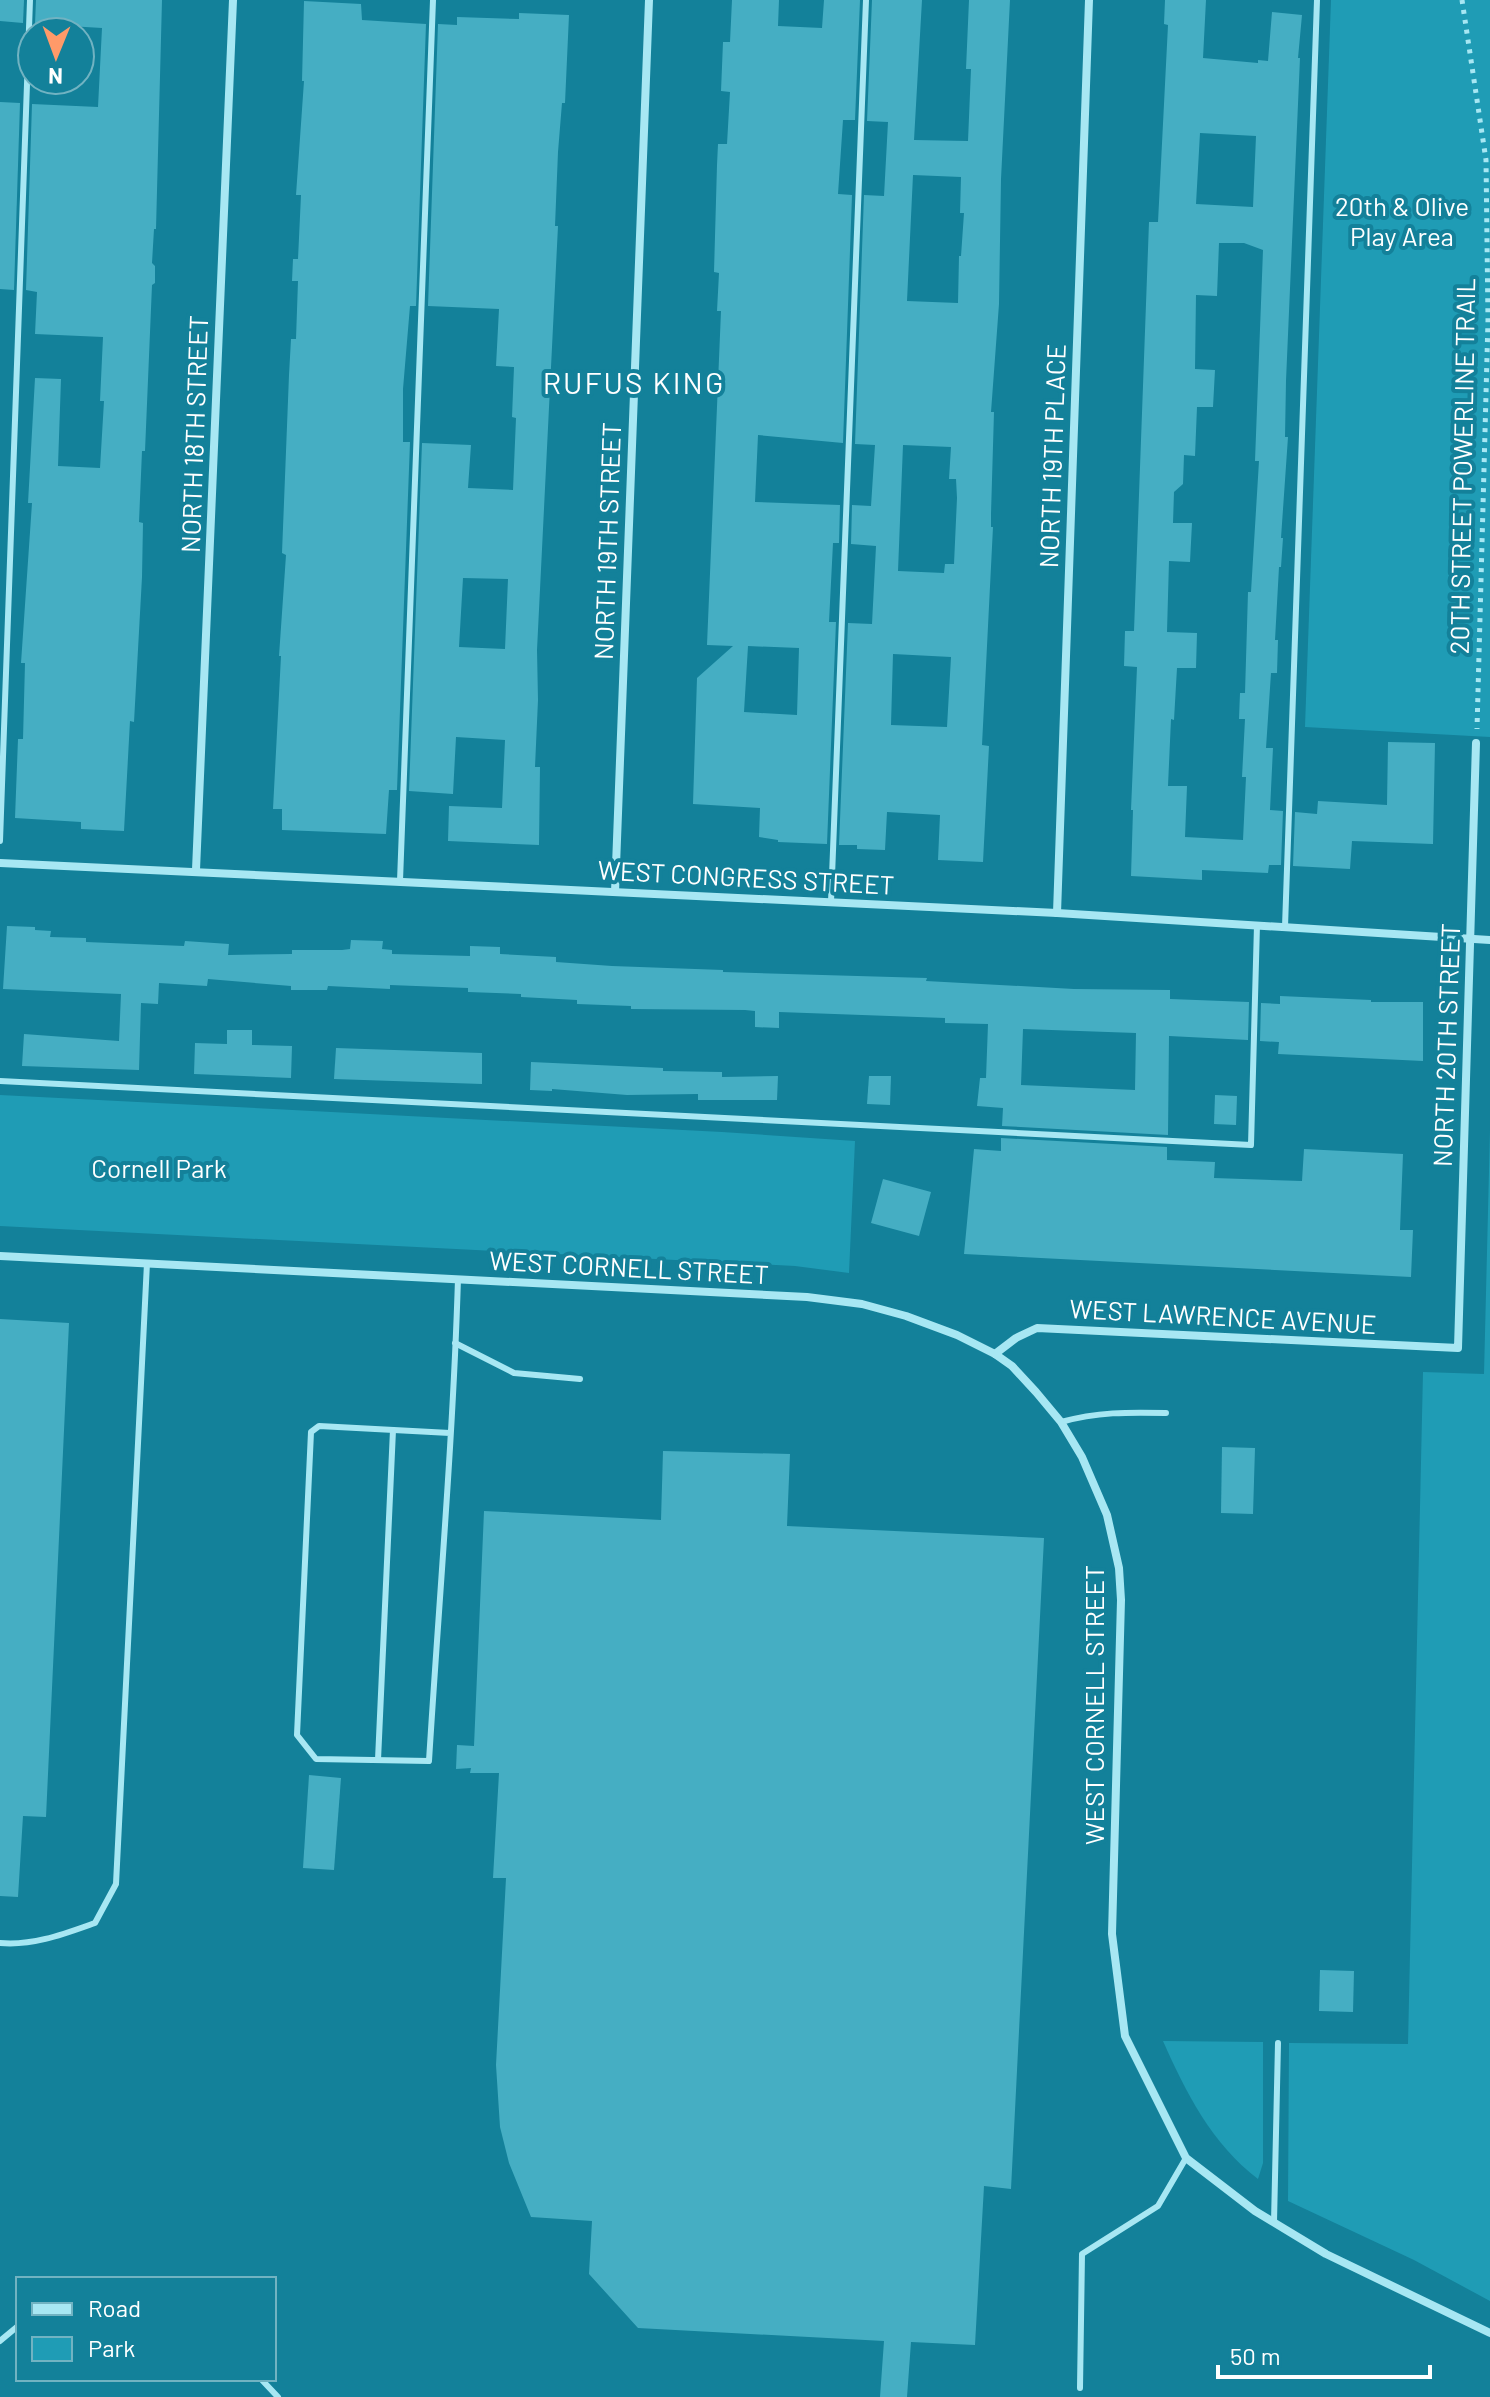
<svg xmlns="http://www.w3.org/2000/svg" width="1490" height="2397" viewBox="0 0 1490 2397" font-family="Barlow,sans-serif">
	<style>
		.green { fill: #1f9cb5 }
		.building { fill: #45aec3; fill-rule: evenodd }
		.lines { fill: none; stroke-linecap: round; stroke-linejoin: round }
		.path { stroke: #a7e7f3; stroke-width: 5; stroke-dasharray: 4 6; stroke-linecap: butt }
		.service { stroke: #a7e7f3; stroke-width: 6 }
		.minor { stroke: #a7e7f3; stroke-width: 8 }
		.labels { text-anchor: middle; stroke-width: 8; stroke-linejoin: round; paint-order: stroke }
		.park-label { font-size: 26px; fill: #fdffff; stroke: #13819a }
		.street-label { font-size: 26px; fill: #fff; stroke: #13819a }
		.quarter-label { font-size: 30px; letter-spacing: 2px; fill: #fff; stroke: #13819a }
	</style>
	<rect width="100%" height="100%" fill="#13819a"/>
	<g class="green">
		<path d="M 1331,0 L 1490,0 L 1490,737 L 1305,727 Z"/>
		<path d="M 0,1095 L 722,1132 L 855,1141 L 849,1273 L 795,1266 L 0,1226 Z"/>
		<path d="M 1490,1130 L 1490,2301 L 1414,2260 L 1288,2201 L 1289,2043 L 1408,2044 L 1423,1372 L 1484,1374 Z"/>
		<path d="M 1163,2041 L 1263,2042 L 1263,2163 L 1258,2179 C 1212,2144 1186,2093 1163,2041 Z"/>
	</g>
	<g class="building">
		<path d="M 0,0 L 24,0 L 23,23 L 0,21 Z"/>
		<path d="M 36,0 L 162,0 L 156,229 L 154,229 L 152,263 L 155,266 L 155,283 L 152,285 L 145,451 L 142,451 L 139,522 L 143,523 L 142,577 L 134,722 L 130,721 L 124,831 L 81,829 L 81,822 L 15,818 L 18,739 L 23,739 L 25,663 L 21,663 L 32,503 L 28,503 L 35,378 L 61,379 L 58,466 L 100,468 L 104,401 L 100,401 L 103,337 L 35,334 L 37,292 L 26,290 L 32,104 L 98,107 L 102,28 L 35,24 Z"/>
		<path d="M 732,0 L 779,0 L 778,26 L 822,28 L 824,0 L 860,0 L 855,120 L 843,120 L 838,194 L 852,195 L 843,443 L 758,435 L 755,502 L 840,505 L 839,543 L 833,543 L 829,622 L 836,622 L 827,844 L 778,842 L 778,840 L 759,837 L 760,808 L 693,804 L 697,678 L 733,646 L 707,645 L 721,311 L 717,311 L 719,273 L 714,272 L 717,165 L 718,144 L 727,144 L 730,92 L 721,91 L 723,42 L 730,42 ZM 748,646 L 799,648 L 797,715 L 744,712 Z"/>
		<path d="M 872,0 L 922,0 L 914,140 L 968,141 L 971,69 L 966,69 L 969,0 L 1010,0 L 1001,179 L 999,304 L 991,412 L 994,412 L 991,514 L 991,527 L 993,527 L 982,745 L 989,746 L 983,862 L 938,860 L 940,815 L 887,812 L 885,850 L 857,849 L 857,845 L 839,845 L 848,623 L 872,624 L 876,546 L 851,544 L 852,505 L 871,506 L 875,445 L 855,444 L 864,195 L 884,196 L 888,122 L 867,121 ZM 913,175 L 961,177 L 960,213 L 964,213 L 961,256 L 959,256 L 958,303 L 907,301 ZM 903,445 L 951,447 L 949,479 L 956,479 L 957,498 L 954,564 L 945,564 L 944,573 L 898,571 ZM 893,654 L 951,657 L 947,727 L 891,725 Z"/>
		<path d="M 1165,0 L 1206,0 L 1203,58 L 1258,63 L 1258,60 L 1268,61 L 1272,12 L 1302,15 L 1298,58 L 1300,58 L 1286,381 L 1285,437 L 1288,437 L 1281,538 L 1283,538 L 1281,567 L 1279,567 L 1275,640 L 1278,640 L 1277,673 L 1271,673 L 1266,748 L 1273,748 L 1270,810 L 1283,811 L 1281,865 L 1269,865 L 1268,873 L 1202,870 L 1202,880 L 1131,876 L 1133,810 L 1131,810 L 1137,667 L 1124,666 L 1125,631 L 1134,631 L 1149,222 L 1158,222 L 1168,25 L 1164,24 ZM 1200,133 L 1256,136 L 1253,207 L 1196,204 ZM 1219,243 L 1244,243 L 1263,250 L 1255,461 L 1259,461 L 1251,592 L 1248,592 L 1245,693 L 1240,693 L 1239,719 L 1245,719 L 1242,777 L 1246,777 L 1243,840 L 1185,837 L 1187,786 L 1168,786 L 1171,719 L 1174,720 L 1177,668 L 1196,668 L 1197,633 L 1167,632 L 1169,561 L 1190,562 L 1192,523 L 1173,523 L 1174,492 L 1183,484 L 1184,455 L 1195,456 L 1197,407 L 1213,407 L 1215,370 L 1195,369 L 1196,295 L 1217,296 Z"/>
		<path d="M 304,1 L 361,4 L 362,20 L 426,24 L 416,306 L 410,306 L 403,389 L 403,442 L 410,442 L 397,790 L 389,790 L 386,834 L 282,830 L 282,809 L 273,809 L 281,656 L 279,656 L 286,555 L 282,553 L 289,375 L 291,339 L 296,339 L 298,281 L 292,281 L 293,259 L 298,259 L 301,195 L 296,195 L 304,81 L 302,81 Z"/>
		<path d="M 519,13 L 569,15 L 565,103 L 562,103 L 558,152 L 555,226 L 558,226 L 537,650 L 538,700 L 535,767 L 540,767 L 539,845 L 448,841 L 449,806 L 502,808 L 505,740 L 456,737 L 453,794 L 409,791 L 422,443 L 471,445 L 468,488 L 513,490 L 516,418 L 512,417 L 514,367 L 496,366 L 499,309 L 428,306 L 438,24 L 457,25 L 457,17 L 519,19 ZM 463,578 L 508,579 L 505,649 L 459,647 Z"/>
		<path d="M 0,102 L 20,103 L 14,290 L 0,289 Z"/>
		<path d="M 1388,742 L 1435,743 L 1433,844 L 1352,841 L 1350,869 L 1293,866 L 1295,812 L 1317,814 L 1318,801 L 1387,805 Z"/>
		<path d="M 7,926 L 35,927 L 35,930 L 51,931 L 50,937 L 86,938 L 86,942 L 184,946 L 185,941 L 229,944 L 228,955 L 292,954 L 292,950 L 342,950 L 350,949 L 351,940 L 383,941 L 382,949 L 392,950 L 392,954 L 470,956 L 470,946 L 500,947 L 500,954 L 556,957 L 556,962 L 612,966 L 723,970 L 723,972 L 927,978 L 926,981 L 1074,989 L 1170,990 L 1170,999 L 1249,1002 L 1248,1040 L 1169,1036 L 1168,1135 L 1002,1126 L 1003,1108 L 977,1106 L 980,1078 L 986,1078 L 988,1024 L 945,1023 L 945,1018 L 779,1012 L 779,1028 L 755,1027 L 755,1011 L 745,1010 L 631,1009 L 631,1006 L 577,1004 L 577,1000 L 521,997 L 521,994 L 468,992 L 468,988 L 390,985 L 390,989 L 328,986 L 327,990 L 291,990 L 291,986 L 208,979 L 207,986 L 159,983 L 158,1004 L 141,1003 L 139,1070 L 22,1066 L 24,1034 L 119,1041 L 121,994 L 3,989 ZM 1023,1029 L 1136,1033 L 1135,1090 L 1021,1085 Z"/>
		<path d="M 1280,996 L 1371,1000 L 1371,1002 L 1423,1002 L 1423,1061 L 1278,1054 L 1279,1042 L 1260,1041 L 1261,1003 L 1280,1004 Z"/>
		<path d="M 227,1030 L 252,1030 L 252,1045 L 292,1046 L 291,1078 L 194,1074 L 195,1043 L 227,1044 Z"/>
		<path d="M 336,1048 L 482,1053 L 482,1084 L 334,1079 Z"/>
		<path d="M 531,1062 L 663,1068 L 663,1071 L 722,1072 L 722,1077 L 778,1076 L 777,1100 L 698,1100 L 698,1094 L 627,1095 L 552,1089 L 552,1091 L 530,1090 Z"/>
		<path d="M 869,1076 L 891,1076 L 890,1105 L 867,1104 Z"/>
		<path d="M 1215,1095 L 1237,1096 L 1236,1125 L 1214,1124 Z"/>
		<path d="M 1001,1138 L 1167,1147 L 1167,1160 L 1215,1162 L 1214,1178 L 1302,1181 L 1304,1149 L 1403,1154 L 1400,1230 L 1413,1230 L 1411,1277 L 964,1254 L 974,1149 L 1001,1151 Z"/>
		<path d="M 883,1179 L 931,1192 L 919,1236 L 871,1223 Z"/>
		<path d="M 0,1319 L 69,1323 L 46,1817 L 23,1816 L 18,1897 L 0,1896 Z"/>
		<path d="M 1222,1447 L 1255,1448 L 1253,1514 L 1221,1513 Z"/>
		<path d="M 663,1451 L 790,1454 L 787,1526 L 1044,1538 L 1011,2189 L 984,2186 L 975,2345 L 911,2342 L 907,2397 L 880,2397 L 884,2341 L 638,2328 L 589,2274 L 592,2221 L 531,2217 L 509,2163 L 500,2127 L 496,2065 L 506,1878 L 493,1878 L 499,1773 L 470,1773 L 471,1768 L 456,1769 L 457,1745 L 474,1746 L 484,1511 L 661,1520 Z"/>
		<path d="M 309,1775 L 341,1778 L 334,1870 L 303,1868 Z"/>
		<path d="M 1320,1970 L 1354,1971 L 1353,2012 L 1319,2011 Z"/>
	</g>
	<g class="lines">
		<path class="path" d="M 1462,0 L 1486,160 L 1488,320 L 1477,729"/>
		<g class="service">
			<path d="M 0,841 L 30,0"/>
			<path d="M 400,881 L 433,0"/>
			<path d="M 831,902 L 866,0"/>
			<path d="M 1285,927 L 1317,0"/>
			<path d="M 0,1081 L 1251,1145 L 1257,925"/>
			<path d="M 455,1343 L 514,1373 L 580,1379"/>
			<path d="M 1061,1422 C 1097,1412 1128,1412 1166,1413"/>
			<path d="M 450,1433 L 319,1426 L 311,1432 L 297,1735 L 316,1759 L 429,1761 C 439,1600 453,1440 458,1279"/>
			<path d="M 378,1760 L 393,1430"/>
			<path d="M 0,1943 C 33,1946 64,1934 95,1923 L 116,1884 L 147,1263"/>
			<path d="M 1274,2222 L 1278,2043"/>
			<path d="M 0,2341 L 18,2326"/>
			<path d="M 261,2379 L 278,2397"/>
			<path d="M 1080,2388 L 1082,2254 L 1158,2206 L 1186,2158"/>
		</g>
		<g class="minor">
			<path d="M 0,863 L 1057,913 L 1490,940"/>
			<path d="M 196,870 L 233,0"/>
			<path d="M 615,892 L 649,0"/>
			<path d="M 1057,913 L 1089,0"/>
			<path d="M 0,1256 L 807,1297 L 862,1304 L 906,1316 L 957,1335 L 995,1354 L 1012,1366 L 1036,1392 L 1061,1422 L 1082,1457 L 1107,1515 L 1119,1568 L 1121,1600 L 1112,1934 L 1125,2036 L 1186,2158 L 1255,2211 L 1326,2254 L 1490,2333"/>
			<path d="M 995,1354 L 1016,1338 L 1037,1328 L 1458,1348 L 1476,743"/>
		</g>
	</g>
	<g class="labels">
		<g class="park-label">
			<text x="1402" y="216">20th &amp; Olive<tspan x="1402" dy="30">Play Area</tspan></text>
			<text x="159" y="1178">Cornell Park</text>
		</g>
		<g class="street-label">
			<text transform="translate(195 434) rotate(-88)" y="9">NORTH 18TH STREET</text>
			<text transform="translate(1053 456) rotate(-88)" y="9">NORTH 19TH PLACE</text>
			<text transform="translate(1463 466) rotate(-89)" y="9">20TH STREET POWERLINE TRAIL</text>
			<text transform="translate(608 541) rotate(-88)" y="9">NORTH 19TH STREET</text>
			<text transform="translate(746 878) rotate(3)" y="9">WEST CONGRESS STREET</text>
			<text transform="translate(1447 1045) rotate(-88)" y="9">NORTH 20TH STREET</text>
			<text transform="translate(629 1268) rotate(3)" y="9">WEST CORNELL STREET</text>
			<text transform="translate(1223 1317) rotate(3)" y="9">WEST LAWRENCE AVENUE</text>
			<text transform="translate(1095 1705) rotate(-90)" y="9">WEST CORNELL STREET</text>
		</g>
		<g class="quarter-label">
			<text x="634" y="394">RUFUS KING</text>
		</g>
	</g>
	<rect x="16" y="2277" width="260" height="104" fill="#13819a" stroke="#71b3c2" stroke-width="2"/>
	<rect x="32" y="2303" width="40" height="12" fill="#a7e7f3" stroke="#71b3c2" stroke-width="2"/>
	<text x="88" y="2317" font-size="24" fill="#ffffff">Road</text>
	<rect x="32" y="2337" width="40" height="24" fill="#1f9cb5" stroke="#71b3c2" stroke-width="2"/>
	<text x="88" y="2357" font-size="24" fill="#ffffff">Park</text>
	<g transform="translate(56 56) rotate(181)"><circle r="38" fill="#13819a" stroke="#71b3c2" stroke-width="2"/>
	<path d="M0-6L14 30L0 20L-14 30Z" fill="#ff9a69"/>
	<text y="-12" font-size="22" font-weight="bold" text-anchor="middle" fill="#ffffff">N</text>
	</g>
	<path d="M1218 2365v12h212v-12" fill="none" stroke="#ffffff" stroke-width="4"/>
	<text x="1230" y="2365" font-size="24" fill="#ffffff" stroke="#13819a" stroke-width="6" paint-order="stroke">50 m</text>
</svg>
